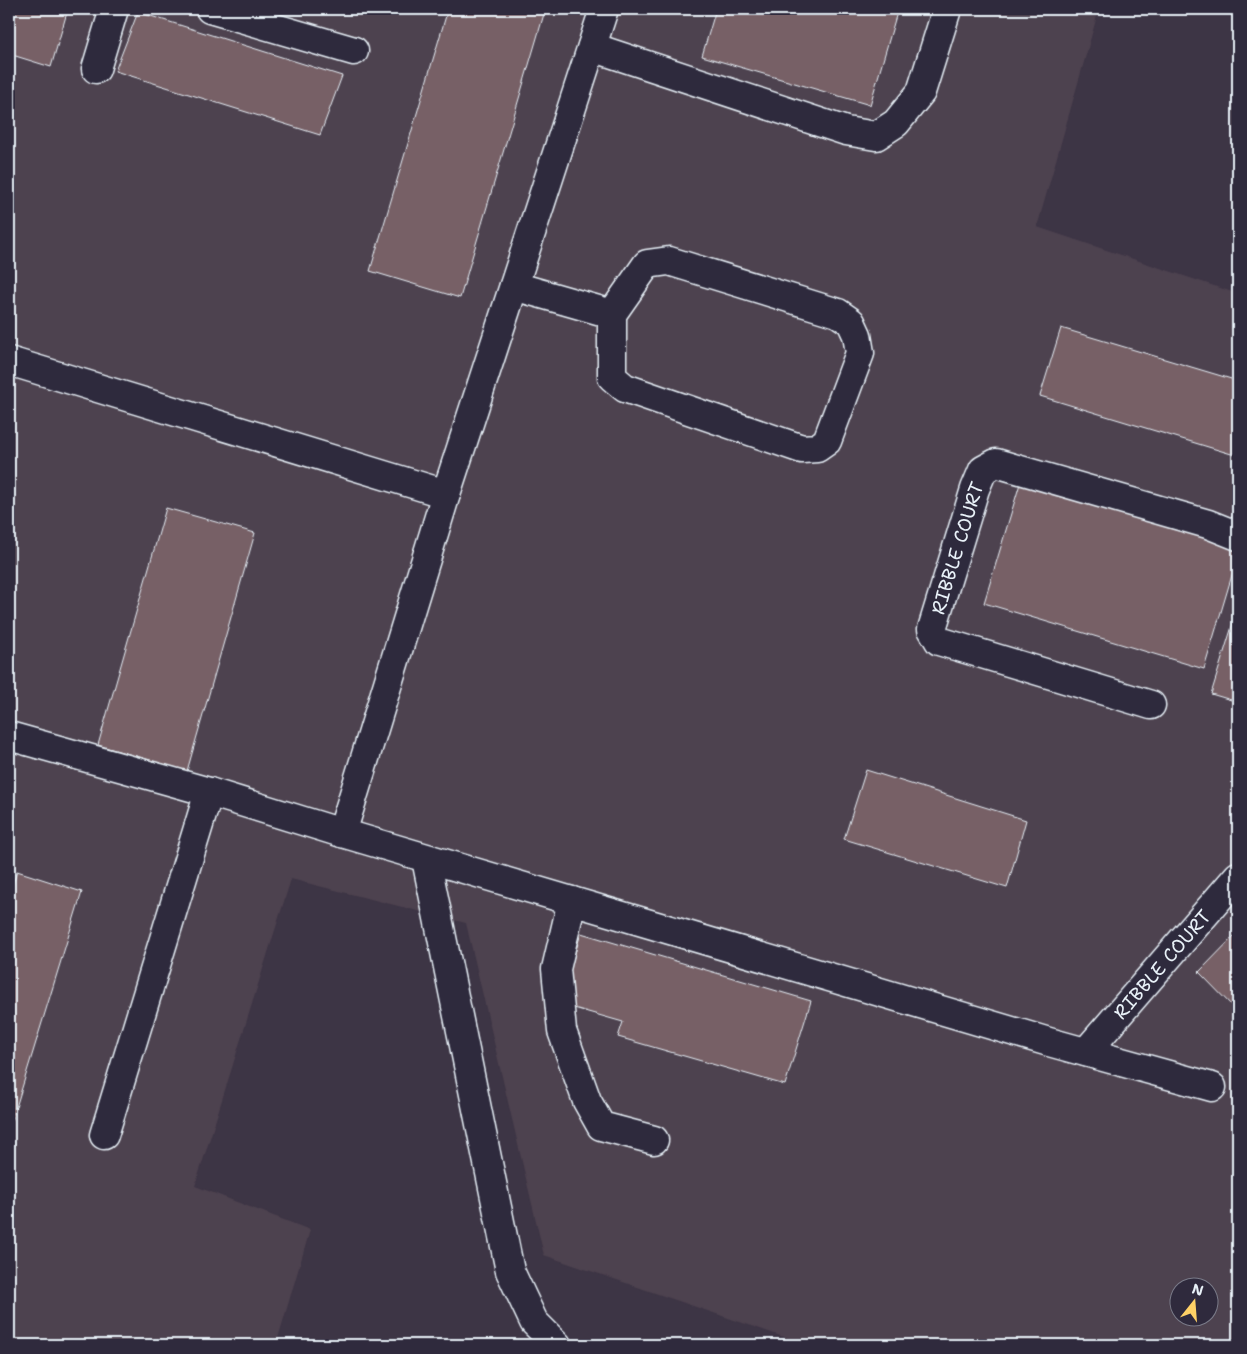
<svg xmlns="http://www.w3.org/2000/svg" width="1247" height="1354" viewBox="0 0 1247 1354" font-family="'Shantell Sans',sans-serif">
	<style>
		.built { fill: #4e424f; fill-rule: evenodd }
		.building { fill: #776066; stroke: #e8f1f8 }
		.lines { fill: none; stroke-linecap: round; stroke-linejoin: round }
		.minor-casing { stroke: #e8f1f8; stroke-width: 31 }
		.minor { stroke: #2f2a3d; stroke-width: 28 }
		.labels { text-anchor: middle; stroke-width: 4; stroke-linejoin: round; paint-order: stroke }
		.street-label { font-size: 19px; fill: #e8f1f8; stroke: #2f2a3d }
	</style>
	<rect width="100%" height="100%" fill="#3d3545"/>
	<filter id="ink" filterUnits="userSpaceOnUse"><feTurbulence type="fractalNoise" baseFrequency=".02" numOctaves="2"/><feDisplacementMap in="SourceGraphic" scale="10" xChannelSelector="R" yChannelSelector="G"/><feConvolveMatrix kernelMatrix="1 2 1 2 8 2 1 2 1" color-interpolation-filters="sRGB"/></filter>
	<g filter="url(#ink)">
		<path class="built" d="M 9,9 L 1099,9 L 1037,227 L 1238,294 L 1238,1345 L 807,1345 L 544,1255 L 466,923 L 291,879 L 195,1186 L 310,1230 L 276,1345 L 9,1345 ZM 1180,1286 L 1210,1286 L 1210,1316 L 1180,1316 Z"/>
		<g class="building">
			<path d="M 9,9 L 68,9 L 51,67 L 9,54 Z"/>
			<path d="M 448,9 L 525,9 L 544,14 L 460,298 L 370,271 Z"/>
			<path d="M 716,9 L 898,9 L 870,105 L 702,56 Z"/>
			<path d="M 138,12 L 342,76 L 320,135 L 115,71 Z"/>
			<path d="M 1061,328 L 1238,381 L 1238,456 L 1040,396 Z"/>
			<path d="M 1022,477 L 1238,543 L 1238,555 L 1204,669 L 984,603 Z"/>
			<path d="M 166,508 L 255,533 L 187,771 L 98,745 Z"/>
			<path d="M 1238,607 L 1238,702 L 1211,694 Z"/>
			<path d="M 866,770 L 1026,820 L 1007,888 L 844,839 Z"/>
			<path d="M 17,871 L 82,892 L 10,1127 L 9,898 Z"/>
			<path d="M 1238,932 L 1238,1012 L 1199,972 Z"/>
			<path d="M 581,933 L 811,1001 L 785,1085 L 618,1037 L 623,1022 L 560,1004 Z"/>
		</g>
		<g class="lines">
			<g class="minor-casing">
				<g id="minor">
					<path d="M 210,9 L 354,51"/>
					<path d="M 592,47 L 846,131 L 876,136 L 896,123 L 921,92 L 947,9"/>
					<path d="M 96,69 L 114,9"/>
					<path d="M 514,286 L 612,314 L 647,264 L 669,261 L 838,313 L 851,322 L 857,335 L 860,353 L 827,441 L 817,448 L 802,449 L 625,388 L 612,377 L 612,314"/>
					<path d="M 9,361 L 446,494"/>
					<path id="s1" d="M 1151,705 L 939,641 L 932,629 L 975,489 L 983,470 L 996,463 L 1208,524 L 1238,536"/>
					<path d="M 9,736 L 209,792 L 342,833 L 446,494 L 604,9"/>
					<path d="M 342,833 L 1049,1042 L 1212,1087"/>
					<path d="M 426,859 L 510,1271 L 534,1322 L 557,1345"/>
					<path d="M 572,901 L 556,969 L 562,1031 L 587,1101 L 601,1126 L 654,1140"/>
					<path id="s2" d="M 1086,1052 L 1238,876"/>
					<path d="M 104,1135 L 209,792"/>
				</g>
			</g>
			<use href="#minor" class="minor"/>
		</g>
	</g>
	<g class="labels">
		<g class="street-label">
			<text dy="7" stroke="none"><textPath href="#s1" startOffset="320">RIBBLE COURT</textPath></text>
			<text dy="7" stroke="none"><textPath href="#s2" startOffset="116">RIBBLE COURT</textPath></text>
		</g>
	</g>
	<rect width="1247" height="1354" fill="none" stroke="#2f2a3d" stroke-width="30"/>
	<rect x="15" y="15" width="1217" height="1324" fill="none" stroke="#e8f1f8" stroke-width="2" filter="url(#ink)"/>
	<g transform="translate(1194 1302) rotate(17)"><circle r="24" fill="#2f2a3d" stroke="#797a88"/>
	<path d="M0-4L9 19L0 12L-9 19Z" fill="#ffd166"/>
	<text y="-8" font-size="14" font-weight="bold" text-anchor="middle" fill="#e8f1f8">N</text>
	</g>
</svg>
